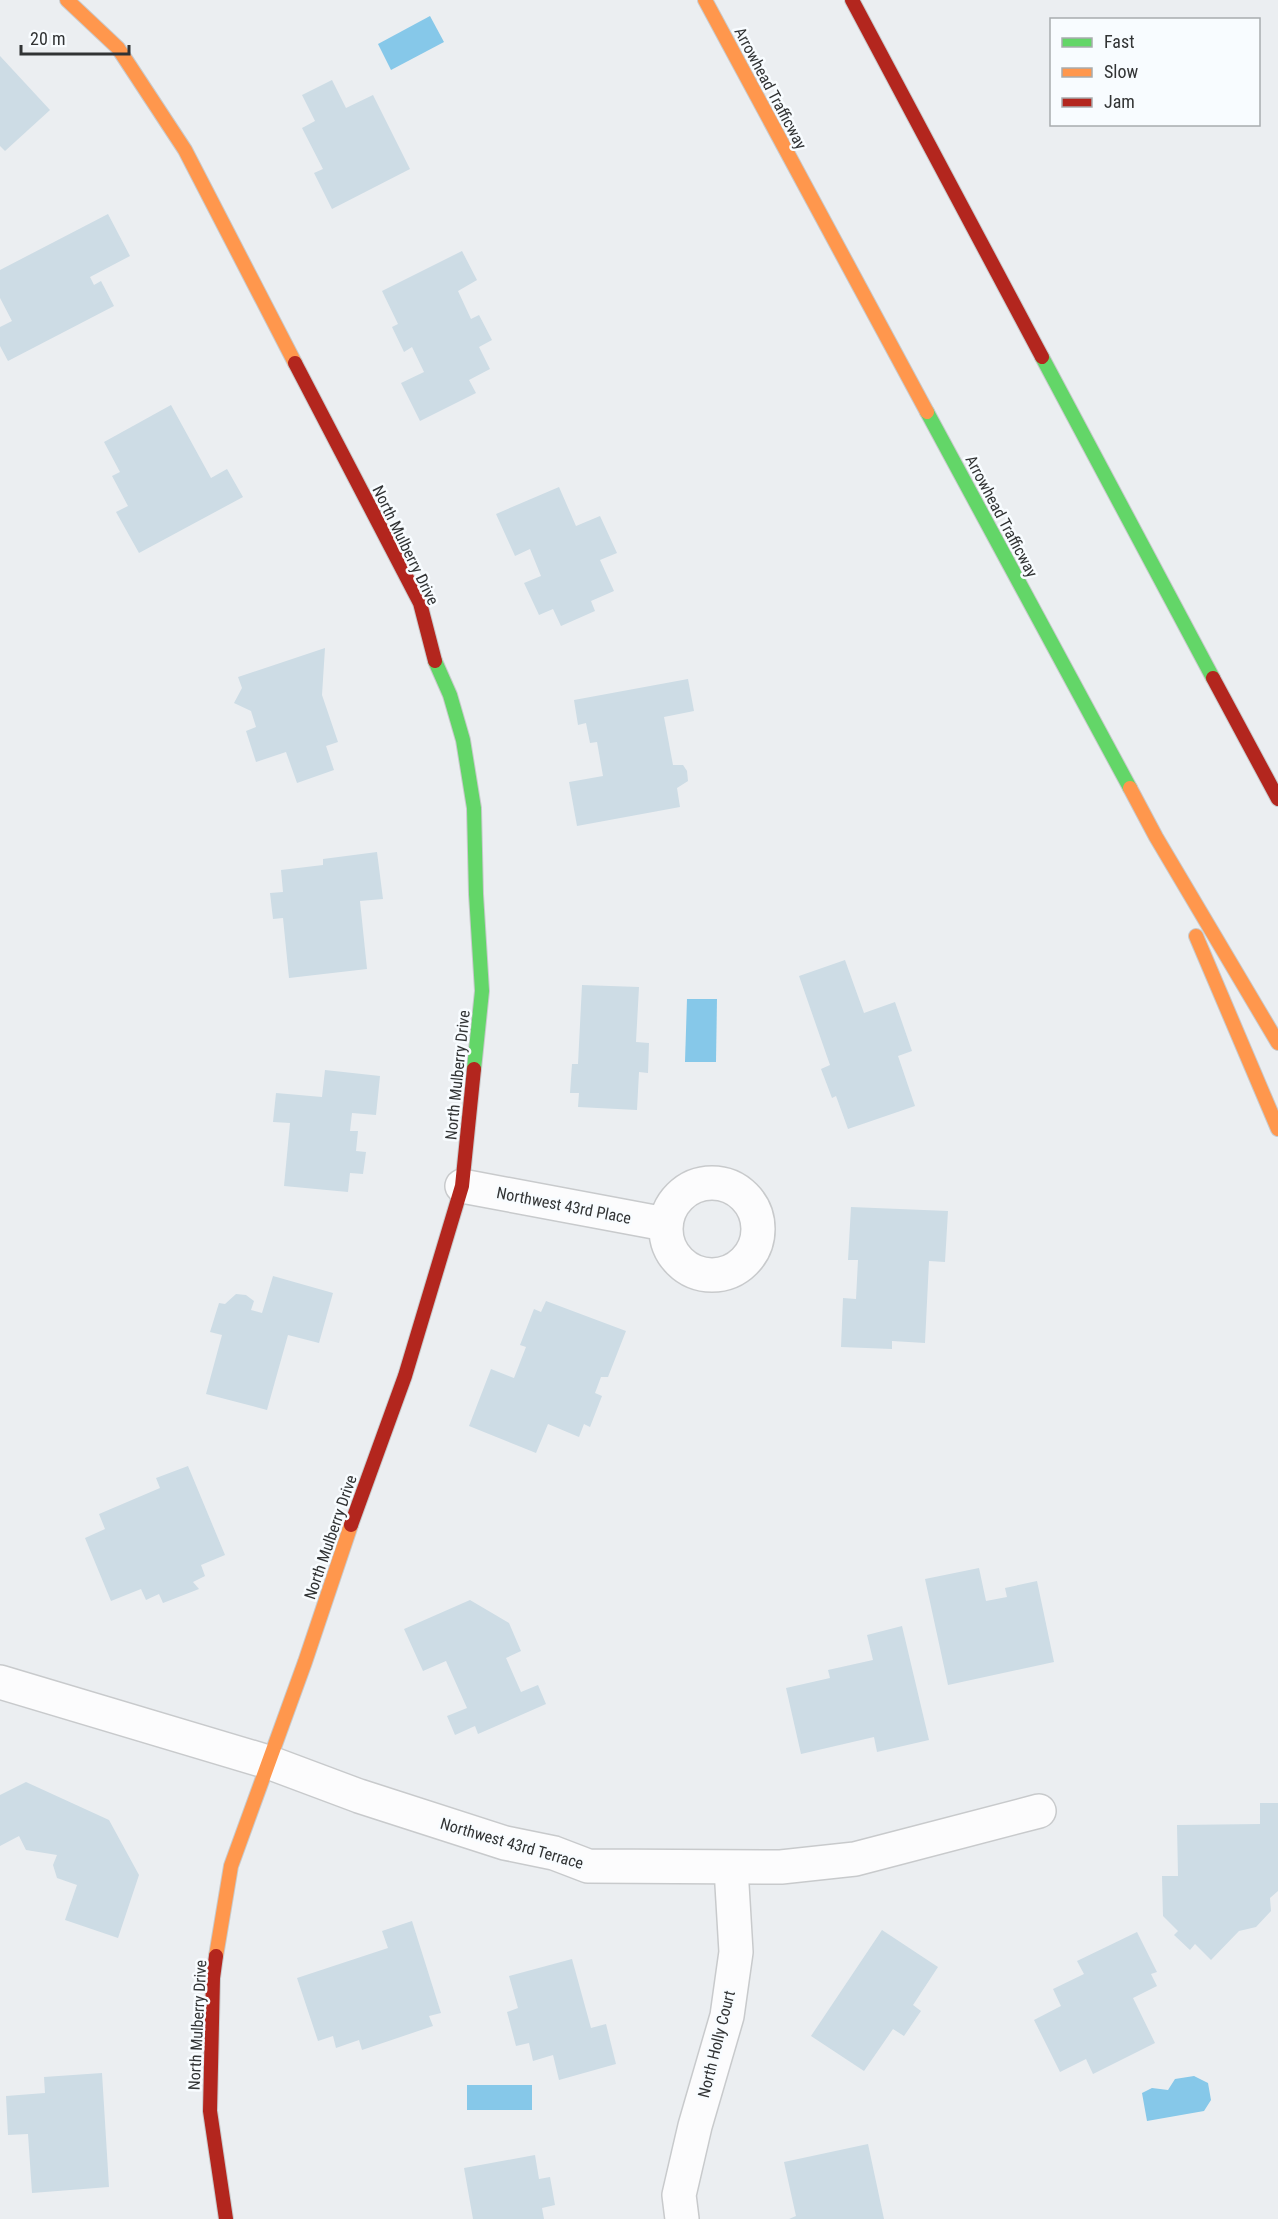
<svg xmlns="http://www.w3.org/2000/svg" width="1278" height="2219" viewBox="0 0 1278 2219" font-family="'Roboto Condensed',sans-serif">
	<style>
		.water { fill: #86c8e9 }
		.building { fill: #cddce5 }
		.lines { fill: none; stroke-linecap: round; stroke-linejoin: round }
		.street-casing { stroke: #c8cacc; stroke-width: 36 }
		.fast-casing { stroke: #c8cacc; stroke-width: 16 }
		.slow-casing { stroke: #c8cacc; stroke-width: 16 }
		.jam-casing { stroke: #c8cacc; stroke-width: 16 }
		.street { stroke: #fcfcfd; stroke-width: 33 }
		.fast { stroke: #63d668; stroke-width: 14 }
		.slow { stroke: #ff974d; stroke-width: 14 }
		.jam { stroke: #b3261e; stroke-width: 14 }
		.labels { text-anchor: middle; stroke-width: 5; stroke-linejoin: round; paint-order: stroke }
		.street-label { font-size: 16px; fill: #313334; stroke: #f8fcff }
	</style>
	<rect width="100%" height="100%" fill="#ebeef1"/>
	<g class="water">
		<path d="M 430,16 L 444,42 L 391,70 L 378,44 Z"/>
		<path d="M 687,999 L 717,999 L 716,1062 L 685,1062 Z"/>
		<path d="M 1194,2076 L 1208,2083 L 1211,2100 L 1204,2111 L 1147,2121 L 1142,2093 L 1152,2088 L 1168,2090 L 1175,2079 Z"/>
		<rect x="467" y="2085" width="65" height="25"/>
	</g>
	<g class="building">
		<path d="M 0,56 L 50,110 L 5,151 L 0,146 Z"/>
		<path d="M 332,80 L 346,108 L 373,95 L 410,169 L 332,209 L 314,173 L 323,169 L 302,128 L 315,121 L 302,95 Z"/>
		<path d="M 108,214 L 130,256 L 90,277 L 94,285 L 101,281 L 114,306 L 8,361 L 0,346 L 0,327 L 12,321 L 0,298 L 0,270 Z"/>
		<path d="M 462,251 L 477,280 L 458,291 L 471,319 L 479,315 L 492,340 L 479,347 L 490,369 L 469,380 L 476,393 L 420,421 L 401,383 L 424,372 L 412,347 L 404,352 L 392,327 L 398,324 L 382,291 Z"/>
		<path d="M 171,405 L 211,478 L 227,469 L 243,497 L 139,553 L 116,512 L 128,506 L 112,476 L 120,472 L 104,442 Z"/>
		<path d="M 559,487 L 576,526 L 600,516 L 617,553 L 600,560 L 614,591 L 591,601 L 595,611 L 561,626 L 553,609 L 539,615 L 524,583 L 541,576 L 530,549 L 515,556 L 496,514 Z"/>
		<path d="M 325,648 L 322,695 L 338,742 L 326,746 L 334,770 L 297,783 L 286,752 L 256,762 L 246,731 L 256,727 L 251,711 L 234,703 L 242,688 L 238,677 Z"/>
		<path d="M 688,679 L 694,711 L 664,717 L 673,765 L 683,765 L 687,771 L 688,781 L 677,788 L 680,807 L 577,826 L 569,782 L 603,776 L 597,742 L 590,743 L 586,723 L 578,725 L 574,700 Z"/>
		<path d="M 377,852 L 383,899 L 360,901 L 367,969 L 289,978 L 283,918 L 273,919 L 270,893 L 283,892 L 281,870 L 323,865 L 323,859 Z"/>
		<path d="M 845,960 L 864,1013 L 895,1002 L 912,1051 L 898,1056 L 915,1106 L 848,1129 L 836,1096 L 832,1098 L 821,1069 L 830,1065 L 799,976 Z"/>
		<path d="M 582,985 L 639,987 L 636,1042 L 649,1043 L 648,1073 L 639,1072 L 637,1110 L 578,1107 L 579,1093 L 570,1093 L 572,1064 L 578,1064 Z"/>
		<path d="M 325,1070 L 380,1076 L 376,1115 L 352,1113 L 350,1131 L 358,1131 L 356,1151 L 366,1152 L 363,1174 L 350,1173 L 348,1192 L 284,1186 L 290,1123 L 273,1122 L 276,1093 L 322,1097 Z"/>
		<path d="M 851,1207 L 948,1211 L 945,1262 L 929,1261 L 925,1343 L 892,1341 L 892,1349 L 841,1347 L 843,1298 L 856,1299 L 858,1260 L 848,1260 Z"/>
		<path d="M 273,1276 L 333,1293 L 319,1343 L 288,1335 L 267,1410 L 206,1394 L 222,1335 L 210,1332 L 219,1303 L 225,1304 L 236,1294 L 246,1295 L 254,1301 L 251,1310 L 262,1313 Z"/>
		<path d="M 546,1301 L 626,1331 L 608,1377 L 601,1377 L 595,1393 L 602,1396 L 590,1427 L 584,1424 L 579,1437 L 548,1424 L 536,1453 L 469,1426 L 491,1369 L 514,1378 L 526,1347 L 520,1345 L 534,1309 L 541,1312 Z"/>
		<path d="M 188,1466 L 225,1555 L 201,1565 L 205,1576 L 193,1582 L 199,1589 L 163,1603 L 159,1594 L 146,1600 L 141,1589 L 111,1601 L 85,1538 L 105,1529 L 99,1514 L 160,1488 L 156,1478 Z"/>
		<path d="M 979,1568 L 986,1601 L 1007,1597 L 1005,1588 L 1037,1581 L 1054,1662 L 948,1685 L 925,1579 Z"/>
		<path d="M 470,1600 L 509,1623 L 521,1651 L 506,1658 L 521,1692 L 538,1685 L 546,1704 L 478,1734 L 475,1726 L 455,1735 L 447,1716 L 467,1708 L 446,1661 L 423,1671 L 404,1629 Z"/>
		<path d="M 902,1626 L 929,1740 L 877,1752 L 874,1737 L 801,1754 L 786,1688 L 830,1678 L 828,1670 L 873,1660 L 867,1635 Z"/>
		<path d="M 26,1782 L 109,1820 L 139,1875 L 118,1938 L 65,1920 L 77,1885 L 57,1878 L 53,1865 L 57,1855 L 26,1850 L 19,1836 L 0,1846 L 0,1795 Z"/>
		<path d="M 1260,1803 L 1278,1803 L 1278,1891 L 1270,1898 L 1271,1911 L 1256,1927 L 1239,1931 L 1211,1960 L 1195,1944 L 1190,1950 L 1174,1935 L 1178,1931 L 1163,1916 L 1162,1876 L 1178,1876 L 1177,1825 L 1260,1824 Z"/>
		<path d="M 412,1921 L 441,2013 L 429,2016 L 433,2026 L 362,2050 L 359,2040 L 336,2048 L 333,2036 L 318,2041 L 297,1978 L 388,1948 L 382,1931 Z"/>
		<path d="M 882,1930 L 938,1967 L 913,2005 L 921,2011 L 904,2036 L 893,2029 L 864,2071 L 811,2036 Z"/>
		<path d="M 1137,1932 L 1157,1972 L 1151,1974 L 1157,1986 L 1133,1998 L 1155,2043 L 1093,2074 L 1086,2059 L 1060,2072 L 1034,2020 L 1061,2006 L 1053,1989 L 1084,1974 L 1077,1961 Z"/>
		<path d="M 572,1959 L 591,2028 L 606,2024 L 616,2064 L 559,2080 L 553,2055 L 533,2061 L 529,2043 L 516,2046 L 507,2012 L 518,2008 L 509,1976 Z"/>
		<path d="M 102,2073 L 109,2187 L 32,2193 L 28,2134 L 8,2135 L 6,2096 L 45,2093 L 44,2077 Z"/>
		<path d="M 868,2144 L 884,2219 L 789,2219 L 796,2216 L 784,2162 Z"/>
		<path d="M 535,2155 L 539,2179 L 550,2177 L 555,2205 L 542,2208 L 544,2219 L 473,2219 L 464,2168 Z"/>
	</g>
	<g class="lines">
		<g class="street-casing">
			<g id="street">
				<circle cx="712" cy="1229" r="46"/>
				<path d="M 462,1186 L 665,1224"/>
				<path d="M 0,1682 L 268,1762 L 359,1796 L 505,1843 L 554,1853 L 588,1866 L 781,1867 L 855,1859 L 1039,1811"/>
				<path d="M 682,2219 L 679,2195 L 695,2126 L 727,2016 L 736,1952 L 731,1868"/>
			</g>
		</g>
		<g class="fast-casing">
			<g id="fast">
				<path d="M 1042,357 L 1213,678"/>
				<path d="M 927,412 L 1130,788"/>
				<path d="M 435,661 L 450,695 L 463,740 L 474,808 L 476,894 L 482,991 L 474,1069"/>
			</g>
		</g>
		<g class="slow-casing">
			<g id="slow">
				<path d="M 67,0 L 118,48 L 185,150 L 295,363"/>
				<path d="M 705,0 L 927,412"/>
				<path d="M 1130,788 L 1156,837 L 1278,1043"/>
				<path d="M 1196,936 L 1278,1129"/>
				<path d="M 216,1956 L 231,1866 L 305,1662 L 351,1525"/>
			</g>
		</g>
		<g class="jam-casing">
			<g id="jam">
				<path d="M 852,0 L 1042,357"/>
				<path d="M 295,363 L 420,603 L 435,661"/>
				<path d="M 1213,678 L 1278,799"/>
				<path d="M 351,1525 L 405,1376 L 462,1186 L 474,1069"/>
				<path d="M 216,1956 L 213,1978 L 210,2111 L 226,2219"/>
			</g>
		</g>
		<use href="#street" class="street"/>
		<use href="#fast" class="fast"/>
		<use href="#slow" class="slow"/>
		<use href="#jam" class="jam"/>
	</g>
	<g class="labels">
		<g class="street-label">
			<text transform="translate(771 88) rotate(62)" y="6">Arrowhead Trafficway</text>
			<text transform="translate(1002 516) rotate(62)" y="6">Arrowhead Trafficway</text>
			<text transform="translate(406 545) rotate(64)" y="6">North Mulberry Drive</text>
			<text transform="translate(457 1075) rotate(-84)" y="6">North Mulberry Drive</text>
			<text transform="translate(564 1205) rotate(11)" y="6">Northwest 43rd Place</text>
			<text transform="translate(330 1537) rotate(-71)" y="6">North Mulberry Drive</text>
			<text transform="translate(512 1843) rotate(16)" y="6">Northwest 43rd Terrace</text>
			<text transform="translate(197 2025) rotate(-87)" y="6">North Mulberry Drive</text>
			<text transform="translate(716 2044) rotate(-76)" y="6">North Holly Court</text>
		</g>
	</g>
	<rect x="1050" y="18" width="210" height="108" fill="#f8fcff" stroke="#a8acae" stroke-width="1.5"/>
	<rect x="1062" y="38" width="30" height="9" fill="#63d668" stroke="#a8acae" stroke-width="1.5"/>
	<text x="1104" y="48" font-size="18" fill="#313334">Fast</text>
	<rect x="1062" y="68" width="30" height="9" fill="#ff974d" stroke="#a8acae" stroke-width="1.5"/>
	<text x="1104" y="78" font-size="18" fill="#313334">Slow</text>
	<rect x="1062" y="98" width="30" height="9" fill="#b3261e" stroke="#a8acae" stroke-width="1.5"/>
	<text x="1104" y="108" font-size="18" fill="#313334">Jam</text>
	<path d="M21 45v9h108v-9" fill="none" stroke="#313334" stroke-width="3"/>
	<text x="30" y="45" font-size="18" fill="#313334" stroke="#f8fcff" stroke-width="4.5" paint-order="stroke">20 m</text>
</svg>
